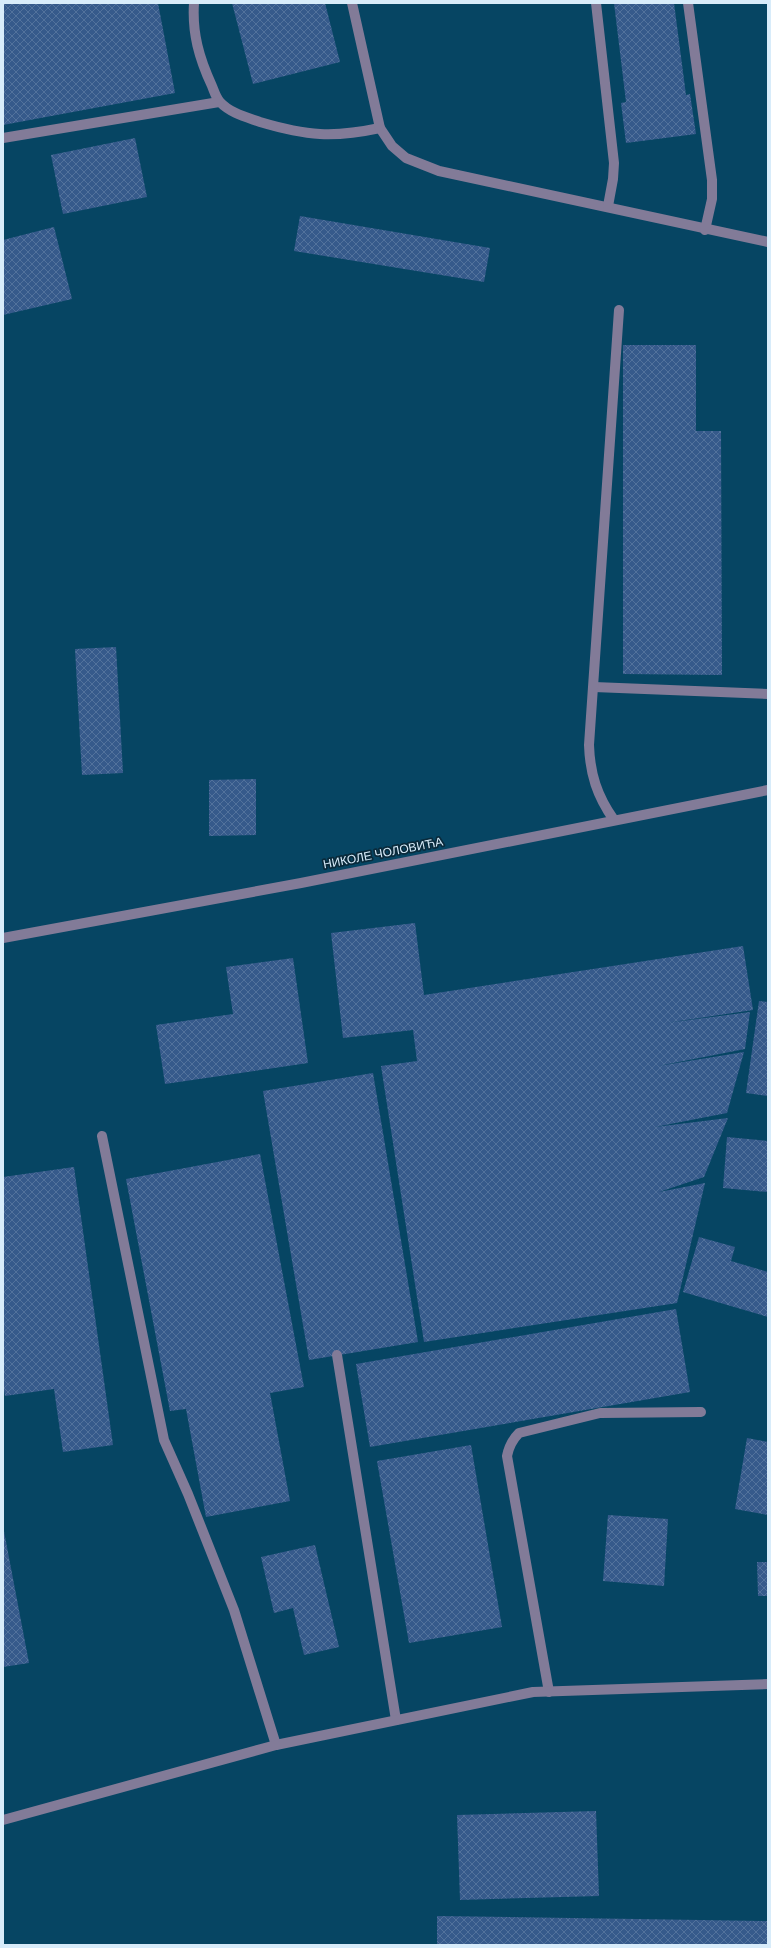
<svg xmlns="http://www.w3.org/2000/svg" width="771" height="1948" viewBox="0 0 771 1948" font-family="Helvetica,sans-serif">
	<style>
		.building { fill: url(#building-cross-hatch) }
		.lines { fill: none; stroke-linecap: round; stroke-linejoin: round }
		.minor { stroke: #827b98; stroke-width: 10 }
		.labels { text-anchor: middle; stroke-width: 3.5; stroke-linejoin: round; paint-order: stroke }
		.street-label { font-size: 12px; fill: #d8ecfa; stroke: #0a2a3b }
	</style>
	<defs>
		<pattern id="building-cross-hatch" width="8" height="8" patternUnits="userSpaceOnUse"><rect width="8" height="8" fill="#365a8b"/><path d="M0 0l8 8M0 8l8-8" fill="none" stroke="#52729c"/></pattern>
	</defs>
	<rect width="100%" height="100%" fill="#064563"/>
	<g class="building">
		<path d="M 8,3 L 158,3 L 175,93 L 3,125 L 3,4 Z"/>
		<path d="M 232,3 L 325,3 L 340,62 L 253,84 Z"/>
		<path d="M 614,3 L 674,3 L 686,95 L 690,94 L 696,134 L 626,143 L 621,103 L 626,102 Z"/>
		<path d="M 135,138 L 147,197 L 63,214 L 51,155 Z"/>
		<path d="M 300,216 L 490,248 L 484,282 L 294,251 Z"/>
		<path d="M 54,227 L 72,299 L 3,315 L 3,240 Z"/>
		<path d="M 623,345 L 696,345 L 696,431 L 721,431 L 722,675 L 623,674 Z"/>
		<path d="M 116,647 L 123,773 L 82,775 L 75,649 Z"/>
		<path d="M 256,779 L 256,835 L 209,836 L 209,780 Z"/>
		<path d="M 415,923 L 424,995 L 743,946 L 753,1010 L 666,1023 L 750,1012 L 745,1049 L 658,1066 L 744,1052 L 727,1113 L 655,1127 L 728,1118 L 704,1177 L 659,1192 L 705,1183 L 677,1303 L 424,1342 L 381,1066 L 417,1061 L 413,1030 L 343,1038 L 331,933 Z"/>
		<path d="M 293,958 L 308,1063 L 165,1084 L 156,1025 L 233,1014 L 226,967 Z"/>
		<path d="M 759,1001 L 768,1002 L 768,1096 L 746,1093 Z"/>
		<path d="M 373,1073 L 418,1342 L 309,1360 L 263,1091 Z"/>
		<path d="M 727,1137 L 768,1141 L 768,1192 L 723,1188 Z"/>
		<path d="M 260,1154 L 304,1387 L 270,1393 L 290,1501 L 206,1517 L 186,1409 L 170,1411 L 126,1179 Z"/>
		<path d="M 74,1167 L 113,1445 L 63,1452 L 54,1389 L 5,1396 L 3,1385 L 3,1177 Z"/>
		<path d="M 699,1237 L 735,1247 L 731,1261 L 768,1272 L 768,1317 L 683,1292 Z"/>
		<path d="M 676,1309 L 690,1392 L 370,1447 L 356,1364 Z"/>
		<path d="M 747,1438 L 768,1442 L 768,1515 L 735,1509 Z"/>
		<path d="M 471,1445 L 502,1627 L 409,1643 L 377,1461 Z"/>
		<path d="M 608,1515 L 668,1519 L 664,1586 L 603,1581 Z"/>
		<path d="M 3,1526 L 29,1663 L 3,1667 Z"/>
		<path d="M 315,1545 L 339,1647 L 304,1655 L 293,1608 L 274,1613 L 261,1557 Z"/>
		<path d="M 757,1562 L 768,1562 L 768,1596 L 758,1596 Z"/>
		<path d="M 596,1811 L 599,1896 L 460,1900 L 457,1815 Z"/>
		<path d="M 437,1916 L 768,1921 L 768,1945 L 437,1945 Z"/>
	</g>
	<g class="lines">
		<g class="minor">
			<path d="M 194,3 C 192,33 199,58 212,86 C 214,91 216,98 220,102 C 230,113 246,117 260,122 C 307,136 333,138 380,128"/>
			<path d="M 352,3 L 380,128 L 392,146 L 406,158 L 439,171 L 768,242"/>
			<path d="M 596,3 L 614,163 L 613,179 L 608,206"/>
			<path d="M 688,3 L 712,180 L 712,199 L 705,230"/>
			<path d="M 3,138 L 219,102"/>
			<path d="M 594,687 L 768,694"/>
			<path d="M 614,820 C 597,796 590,774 589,745 L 619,310"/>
			<path d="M 3,938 L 301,883 L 768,790"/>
			<path d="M 102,1136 L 164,1440 L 188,1494 L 234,1610 L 276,1745"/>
			<path d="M 337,1355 L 396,1720"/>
			<path d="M 549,1692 L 507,1456 C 509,1446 512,1440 519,1433 L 600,1413 L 701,1412"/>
			<path d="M 3,1820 L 276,1745 L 533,1692 L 768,1684"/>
		</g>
	</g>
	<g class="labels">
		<g class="street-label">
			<text transform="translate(383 853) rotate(-11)" y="4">НИКОЛЕ ЧОЛОВИЋА</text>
		</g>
	</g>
	<rect width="771" height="1948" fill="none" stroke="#d8ecfa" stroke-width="8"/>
</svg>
